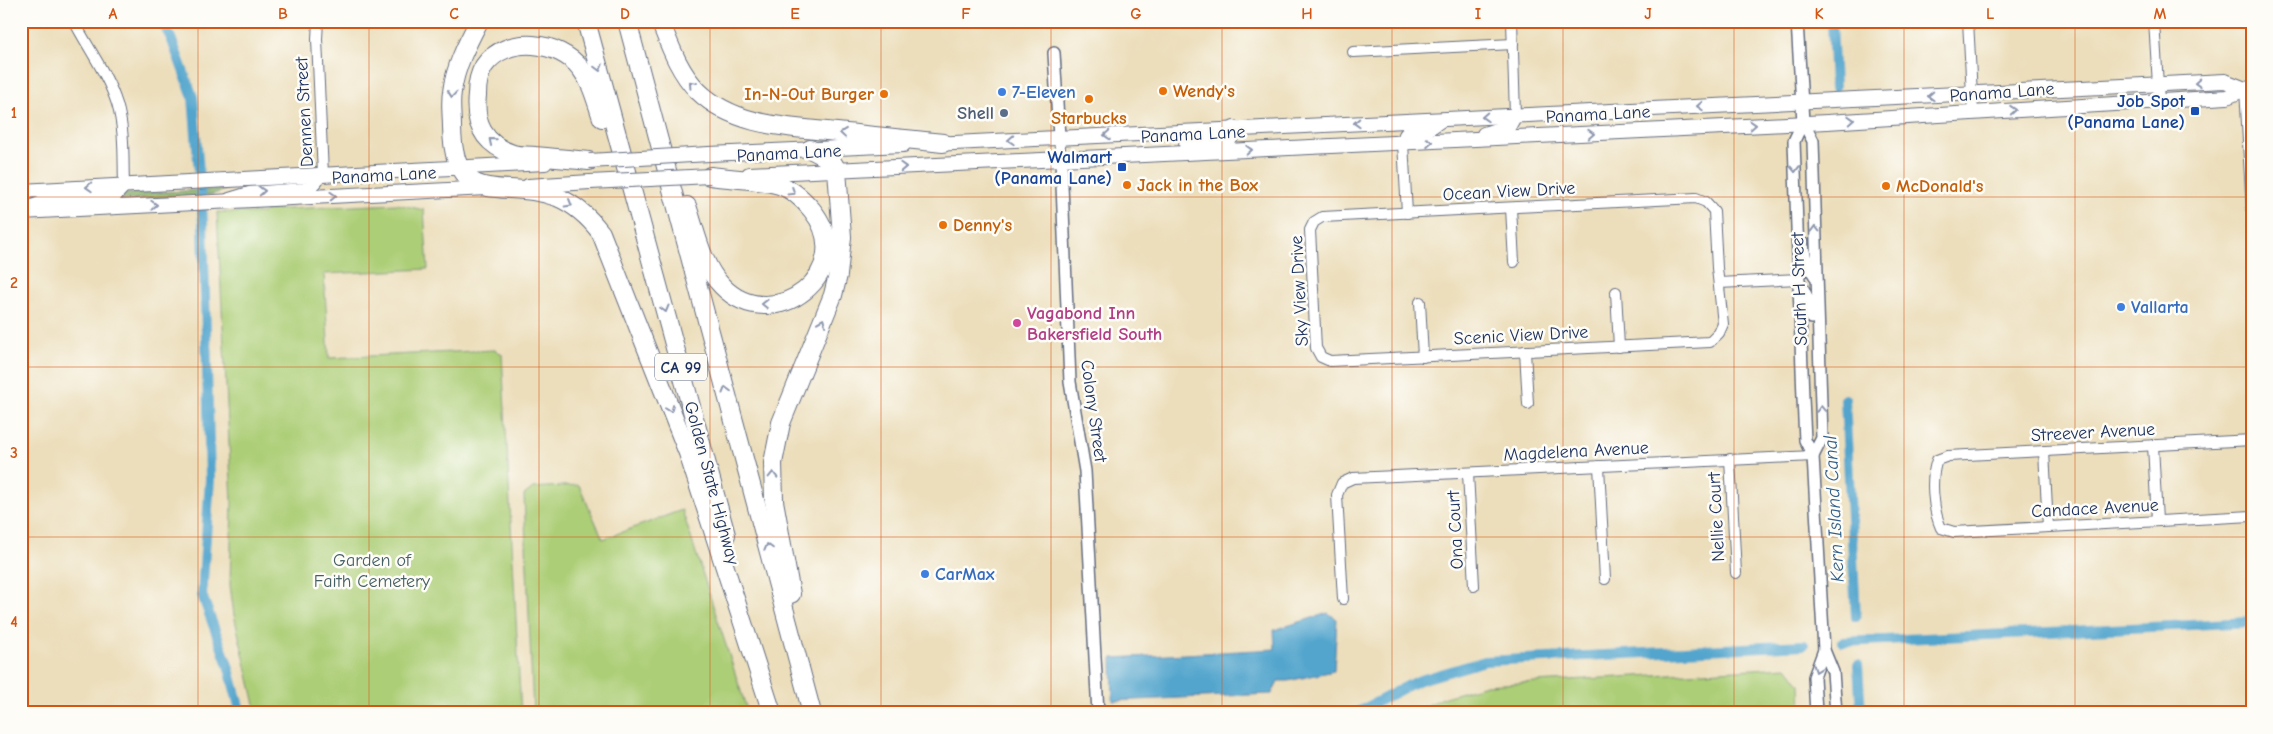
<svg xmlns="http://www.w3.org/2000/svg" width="2273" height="734" viewBox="0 0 2273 734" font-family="'Comic Neue',sans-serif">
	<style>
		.green { fill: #acce76; stroke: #647e6a }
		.forest { fill: #89b167; stroke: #527062 }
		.water { fill: #52a5cd; stroke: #366a96 }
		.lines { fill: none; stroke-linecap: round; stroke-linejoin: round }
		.canal { stroke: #52a5cd; stroke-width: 10 }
		.minor-casing { stroke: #646c7f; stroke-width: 12 }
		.tertiary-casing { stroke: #646c7f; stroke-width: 14 }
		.secondary-casing { stroke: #646c7f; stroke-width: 16 }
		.motorway-casing { stroke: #646c7f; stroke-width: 20 }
		.minor { stroke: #fff; stroke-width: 10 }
		.tertiary { stroke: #fff; stroke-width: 11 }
		.secondary { stroke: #fff; stroke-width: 14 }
		.motorway { stroke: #fff; stroke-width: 18 }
		.secondary-bridge-casing { stroke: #646c7f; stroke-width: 16; stroke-linecap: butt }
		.secondary-bridge { stroke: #fff; stroke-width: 14 }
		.oneway { stroke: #8d97ae }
		.grid { fill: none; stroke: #d45514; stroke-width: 1; stroke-opacity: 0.55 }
		.food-dot { fill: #e8710a; stroke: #fdfcf7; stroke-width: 2 }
		.shop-dot { fill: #3f7fe0; stroke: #fdfcf7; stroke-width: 2 }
		.transit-dot { fill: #1a4fb4; stroke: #fdfcf7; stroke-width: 2 }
		.service-dot { fill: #5c6f8a; stroke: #fdfcf7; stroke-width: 2 }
		.hotel-dot { fill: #d1479c; stroke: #fdfcf7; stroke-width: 2 }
		.labels { text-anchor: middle; stroke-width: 5; stroke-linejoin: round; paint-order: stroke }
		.shield { fill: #fdfcf7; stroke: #5f6c8c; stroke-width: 1 }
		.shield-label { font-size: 16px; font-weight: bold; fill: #1b2f5e }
		.food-label { font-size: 18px; font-weight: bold; fill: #c56008; stroke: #fdfcf7; text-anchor: start }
		.shop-label { font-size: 18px; font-weight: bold; fill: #366cbe; stroke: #fdfcf7; text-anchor: start }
		.street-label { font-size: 18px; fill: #1b2f5e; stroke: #fdfcf7 }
		.transit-label { font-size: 18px; font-weight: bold; fill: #164399; stroke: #fdfcf7; text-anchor: end }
		.service-label { font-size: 18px; font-weight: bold; fill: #4e5e75; stroke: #fdfcf7; text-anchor: end }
		.hotel-label { font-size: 18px; font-weight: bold; fill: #b23c85; stroke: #fdfcf7; text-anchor: start }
		.park-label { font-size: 18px; fill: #465f65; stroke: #fdfcf7 }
		.water-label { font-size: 19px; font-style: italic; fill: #315e8a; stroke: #fdfcf7 }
		.neatline { fill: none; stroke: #d45514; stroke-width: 2 }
		.grid-label { font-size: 16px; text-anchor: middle; font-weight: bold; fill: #d45514 }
	</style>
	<rect width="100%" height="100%" fill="#fdfcf7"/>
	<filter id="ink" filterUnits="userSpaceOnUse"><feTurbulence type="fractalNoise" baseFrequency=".02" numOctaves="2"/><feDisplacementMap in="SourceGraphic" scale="10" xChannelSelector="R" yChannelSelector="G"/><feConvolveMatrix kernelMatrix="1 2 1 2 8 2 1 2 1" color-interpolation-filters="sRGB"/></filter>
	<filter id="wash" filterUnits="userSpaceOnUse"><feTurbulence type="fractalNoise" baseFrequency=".0096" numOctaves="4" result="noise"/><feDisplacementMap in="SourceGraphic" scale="20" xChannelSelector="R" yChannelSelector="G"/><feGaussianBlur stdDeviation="1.12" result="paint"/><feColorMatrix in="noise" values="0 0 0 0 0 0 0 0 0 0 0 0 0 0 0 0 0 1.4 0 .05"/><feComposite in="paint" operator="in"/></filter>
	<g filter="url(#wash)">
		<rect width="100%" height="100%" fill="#ecdebb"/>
		<g class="green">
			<path d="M 397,204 L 424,210 L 428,269 L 324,274 L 329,358 L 495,350 L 502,354 L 521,713 L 257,713 L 234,615 L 230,585 L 232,501 L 217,212 L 263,213 L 266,210 Z"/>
			<path d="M 579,485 L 603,539 L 682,510 L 748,713 L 533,713 L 524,495 L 533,488 Z"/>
			<path d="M 1787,667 L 1800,684 L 1801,713 L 1410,713 L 1445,697 L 1486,685 Z"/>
		</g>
		<path class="forest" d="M 228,189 L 211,195 L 102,201 L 124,194 Z"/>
		<path class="water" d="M 1328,613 L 1337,619 L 1334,671 L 1288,681 L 1278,681 L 1272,694 L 1113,701 L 1112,658 L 1275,649 L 1274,630 Z"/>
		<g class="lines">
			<g class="canal">
				<path d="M 161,21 L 171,38 L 193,97 L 203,222 L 210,479 L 202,595 L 228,665 L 240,710"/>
				<path d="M 1832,21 L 1835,88"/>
				<path d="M 1845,399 L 1856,617"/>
				<path d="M 1843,642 L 2252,622"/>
				<path d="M 1858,665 L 1861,713"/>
				<path d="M 1356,713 L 1417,681 L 1485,661 L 1804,645"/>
			</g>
		</g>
	</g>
	<g filter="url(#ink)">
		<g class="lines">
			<g class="minor-casing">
				<g id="minor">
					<path d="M 74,21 C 88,48 108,75 117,104 C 125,130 123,158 124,185"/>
					<path d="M 1512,21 L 1515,115"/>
					<path d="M 1968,21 L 1973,113"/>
					<path d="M 2154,21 L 2159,101"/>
					<path d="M 1353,52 L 1513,44"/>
					<path d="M 2245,89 L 2252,212"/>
					<path d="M 1059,137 L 1061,160"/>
					<path d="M 1403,143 L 1407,213"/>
					<path d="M 229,198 L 249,192 L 304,188 L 314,185 L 323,175 L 317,39 L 318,21"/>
					<path d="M 1696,198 L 1706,202 L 1714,211 L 1717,268 L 1723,324 L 1719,333 L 1710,342 L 1330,361 L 1321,357 L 1316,348 L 1310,230 L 1314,222 L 1322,217 Z"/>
					<path d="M 1511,208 L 1514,262"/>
					<path d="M 1719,283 L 1799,279"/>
					<path d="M 1616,292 L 1619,347"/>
					<path d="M 1420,302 L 1423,357"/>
					<path d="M 1525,351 L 1528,404"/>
					<path d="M 2252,440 L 1948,456 L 1937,460 C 1930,479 1933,510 1941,528 L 1954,532 L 2252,516"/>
					<path d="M 2153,445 L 2157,521"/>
					<path d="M 2044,451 L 2048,527"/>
					<path d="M 1730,459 L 1736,573"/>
					<path d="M 1599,466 L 1605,579"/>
					<path d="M 1468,473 L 1474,586"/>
					<path d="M 1343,599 L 1337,495 L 1342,483 L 1353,478 L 1813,456"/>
				</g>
			</g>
			<g class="tertiary-casing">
				<g id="tertiary">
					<path d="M 1797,21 L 1803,122 L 1813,141 L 1822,438 L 1813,456"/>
					<path d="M 1054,53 L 1059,137"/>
					<path d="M 1803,122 L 1794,141 L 1803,398 L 1805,440 L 1813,456 L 1824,650"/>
					<path d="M 1061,160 L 1070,382 L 1085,471 L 1098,713"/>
					<path d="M 1802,243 L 1807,263 L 1815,276"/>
					<path d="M 1801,284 L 1808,299 L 1811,318"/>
					<path d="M 1816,713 L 1814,677 L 1824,650 L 1833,672 L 1836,713"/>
				</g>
			</g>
			<g class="secondary-casing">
				<g id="secondary">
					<path d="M 1484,134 L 1509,126 L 1515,115"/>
					<path d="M 1403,143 L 1406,135 L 1428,129 L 1441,120"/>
					<path d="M 934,144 L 2225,81 L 2245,89"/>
					<path d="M 1186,144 L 1226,141 L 1230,139 L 1234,128"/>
					<path d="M 709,154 L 903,145"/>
					<path d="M 749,174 L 1827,122 L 2227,97 L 2245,89 L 2252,88"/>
					<path d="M 528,186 L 590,182"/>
					<path d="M 21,191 L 545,163"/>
					<path d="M 29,208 L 48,201 L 114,196 L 124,185"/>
					<path d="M 21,212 L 487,188"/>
				</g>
			</g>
			<g class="motorway-casing">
				<g id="motorway">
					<path d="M 479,21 C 467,44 455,67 452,92 C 450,103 452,115 452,127 C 453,212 505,177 557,197 C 576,205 589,217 601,233 L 688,453 L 772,713"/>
					<path d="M 586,21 L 726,535"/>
					<path d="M 627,21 L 812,713"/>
					<path d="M 660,21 C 670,46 679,72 698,91 C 735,127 789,127 837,132 C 873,136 908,139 943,143"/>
					<path d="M 589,161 C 571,159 553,158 535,156 C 528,155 519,156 513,154 C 483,144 474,123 477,95 C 477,85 479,74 484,66 C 506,34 560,41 581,69 C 592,83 596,101 602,118"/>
					<path d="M 687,206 C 696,232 702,266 722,286 C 773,339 861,271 812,210 C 803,199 792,189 779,185 C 759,179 731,179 710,176"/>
					<path d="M 791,594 L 774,501 L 773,463 L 781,423 L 833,295 L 838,275 L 842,237 L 837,170 L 831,160 L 810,149"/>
				</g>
			</g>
			<use href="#minor" class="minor"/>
			<use href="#tertiary" class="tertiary"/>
			<use href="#secondary" class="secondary"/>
			<use href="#motorway" class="motorway"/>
			<g class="secondary-bridge-casing">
				<g id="secondary-bridge">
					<path d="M 589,161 L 709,154"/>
					<path d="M 590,182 L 710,176"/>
				</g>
			</g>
			<use href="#secondary-bridge" class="secondary-bridge"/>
		</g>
		<defs><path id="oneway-chevron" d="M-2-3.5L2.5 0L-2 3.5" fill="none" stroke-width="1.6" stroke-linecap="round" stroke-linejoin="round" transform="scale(1.25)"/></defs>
		<g class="oneway">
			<use href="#oneway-chevron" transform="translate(599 68) rotate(75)"/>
			<use href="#oneway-chevron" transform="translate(2198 83) rotate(177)"/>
			<use href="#oneway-chevron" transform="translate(692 84) rotate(-132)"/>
			<use href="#oneway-chevron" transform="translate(452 94) rotate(95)"/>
			<use href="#oneway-chevron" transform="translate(1931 96) rotate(178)"/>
			<use href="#oneway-chevron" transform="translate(1700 106) rotate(177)"/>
			<use href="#oneway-chevron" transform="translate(2013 110) rotate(-4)"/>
			<use href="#oneway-chevron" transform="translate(1485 117) rotate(177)"/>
			<use href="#oneway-chevron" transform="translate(1851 120) rotate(-3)"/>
			<use href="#oneway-chevron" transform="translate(1357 123) rotate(178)"/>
			<use href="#oneway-chevron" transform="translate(1753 125) rotate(-3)"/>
			<use href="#oneway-chevron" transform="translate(843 133) rotate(-174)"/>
			<use href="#oneway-chevron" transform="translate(1591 134) rotate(-3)"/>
			<use href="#oneway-chevron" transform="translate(1107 135) rotate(177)"/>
			<use href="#oneway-chevron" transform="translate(1011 140) rotate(177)"/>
			<use href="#oneway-chevron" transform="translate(492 141) rotate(-140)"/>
			<use href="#oneway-chevron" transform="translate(1429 142) rotate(-3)"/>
			<use href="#oneway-chevron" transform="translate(1249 150) rotate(-3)"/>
			<use href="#oneway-chevron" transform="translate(903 167) rotate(-2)"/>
			<use href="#oneway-chevron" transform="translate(1795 169) rotate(88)"/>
			<use href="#oneway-chevron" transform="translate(89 187) rotate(177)"/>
			<use href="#oneway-chevron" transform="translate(262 191) rotate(-3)"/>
			<use href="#oneway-chevron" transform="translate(792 192) rotate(32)"/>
			<use href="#oneway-chevron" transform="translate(333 196) rotate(-2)"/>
			<use href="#oneway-chevron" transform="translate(569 204) rotate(30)"/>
			<use href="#oneway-chevron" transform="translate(154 205) rotate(-3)"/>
			<use href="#oneway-chevron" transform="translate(1815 229) rotate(-91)"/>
			<use href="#oneway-chevron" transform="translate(765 304) rotate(-179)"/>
			<use href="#oneway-chevron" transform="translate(665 309) rotate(75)"/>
			<use href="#oneway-chevron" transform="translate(822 322) rotate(-68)"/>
			<use href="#oneway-chevron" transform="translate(726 390) rotate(-105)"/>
			<use href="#oneway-chevron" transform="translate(670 409) rotate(69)"/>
			<use href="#oneway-chevron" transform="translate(1821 409) rotate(-92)"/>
			<use href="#oneway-chevron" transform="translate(773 475) rotate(-89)"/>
			<use href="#oneway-chevron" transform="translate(768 547) rotate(-105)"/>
			<use href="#oneway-chevron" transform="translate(1817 669) rotate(110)"/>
		</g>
	</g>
	<path class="grid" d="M 198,21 L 198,713M 369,21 L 369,713M 539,21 L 539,713M 710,21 L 710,713M 881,21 L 881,713M 1051,21 L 1051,713M 1222,21 L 1222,713M 1392,21 L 1392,713M 1563,21 L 1563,713M 1734,21 L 1734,713M 1904,21 L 1904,713M 2075,21 L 2075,713M 21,197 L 2252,197M 21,367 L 2252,367M 21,537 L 2252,537"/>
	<g class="food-dot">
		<circle cx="1163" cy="91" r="5"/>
		<circle cx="884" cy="94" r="5"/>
		<circle cx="1089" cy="99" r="5"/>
		<circle cx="1127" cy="185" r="5"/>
		<circle cx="1886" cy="186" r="5"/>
		<circle cx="943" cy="225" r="5"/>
	</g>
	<g class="shop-dot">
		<circle cx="1002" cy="92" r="5"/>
		<circle cx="2121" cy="307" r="5"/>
		<circle cx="925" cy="574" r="5"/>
	</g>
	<g class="transit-dot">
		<rect x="2190" y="106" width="10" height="10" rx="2.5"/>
		<rect x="1117" y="162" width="10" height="10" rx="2.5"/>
	</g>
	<circle class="service-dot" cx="1004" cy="113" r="5"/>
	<circle class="hotel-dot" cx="1017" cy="323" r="5"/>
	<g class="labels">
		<rect class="shield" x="655" y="353.5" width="52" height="27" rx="4"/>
		<g class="shield-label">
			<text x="681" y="373">CA 99</text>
		</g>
		<g class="food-label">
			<text x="1173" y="97">Wendy's</text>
			<text x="874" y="100" text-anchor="end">In-N-Out Burger</text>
			<text x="1089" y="124" text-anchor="middle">Starbucks</text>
			<text x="1137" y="191">Jack in the Box</text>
			<text x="1896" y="192">McDonald's</text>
			<text x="953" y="231">Denny's</text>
		</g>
		<g class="shop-label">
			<text x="1012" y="98">7-Eleven</text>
			<text x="2131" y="313">Vallarta</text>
			<text x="935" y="580">CarMax</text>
		</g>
		<g class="street-label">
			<text transform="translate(2002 92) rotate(-4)" y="6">Panama Lane</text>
			<text transform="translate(304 112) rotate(-93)" y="6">Dennen Street</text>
			<text transform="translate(1598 114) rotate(-3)" y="6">Panama Lane</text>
			<text transform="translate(1193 134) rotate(-3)" y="6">Panama Lane</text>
			<text transform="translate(789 153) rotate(-3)" y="6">Panama Lane</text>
			<text transform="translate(384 175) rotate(-3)" y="6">Panama Lane</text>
			<text transform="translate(1509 191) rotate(-3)" y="6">Ocean View Drive</text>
			<text transform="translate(1799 289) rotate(-92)" y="6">South H Street</text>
			<text transform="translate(1299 291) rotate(-93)" y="6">Sky View Drive</text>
			<text transform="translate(1521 335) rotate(-3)" y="6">Scenic View Drive</text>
			<text transform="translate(1094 411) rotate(82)" y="6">Colony Street</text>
			<text transform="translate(2093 432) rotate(-3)" y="6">Streever Avenue</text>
			<text transform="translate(1576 451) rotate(-3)" y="6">Magdelena Avenue</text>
			<text transform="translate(712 483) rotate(75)" y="6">Golden State Highway</text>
			<text transform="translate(2095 508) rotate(-3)" y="6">Candace Avenue</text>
			<text transform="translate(1716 517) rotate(-93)" y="6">Nellie Court</text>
			<text transform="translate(1455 530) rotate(-93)" y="6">Ona Court</text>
		</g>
		<g class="transit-label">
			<text x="2185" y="107">Job Spot<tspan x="2185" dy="21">(Panama Lane)</tspan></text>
			<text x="1112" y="163">Walmart<tspan x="1112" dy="21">(Panama Lane)</tspan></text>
		</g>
		<g class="service-label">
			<text x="994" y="119">Shell</text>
		</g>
		<g class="hotel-label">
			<text x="1027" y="319">Vagabond Inn<tspan x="1027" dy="21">Bakersfield South</tspan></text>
		</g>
		<g class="park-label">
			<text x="372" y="566">Garden of<tspan x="372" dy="21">Faith Cemetery</tspan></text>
		</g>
		<g class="water-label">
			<text transform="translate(1833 509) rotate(-93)" y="7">Kern Island Canal</text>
		</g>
	</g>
	<rect width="2273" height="734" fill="none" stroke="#fdfcf7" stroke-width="55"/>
	<rect x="28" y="28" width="2218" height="678" class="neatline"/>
	<g class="grid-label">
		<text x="113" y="19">A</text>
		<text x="283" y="19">B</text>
		<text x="454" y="19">C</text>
		<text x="625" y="19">D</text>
		<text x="795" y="19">E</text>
		<text x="966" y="19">F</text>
		<text x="1136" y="19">G</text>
		<text x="1307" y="19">H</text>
		<text x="1478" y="19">I</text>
		<text x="1648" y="19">J</text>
		<text x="1819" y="19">K</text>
		<text x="1990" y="19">L</text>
		<text x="2160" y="19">M</text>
		<text x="14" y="118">1</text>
		<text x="14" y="288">2</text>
		<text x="14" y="458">3</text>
		<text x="14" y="627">4</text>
	</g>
</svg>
